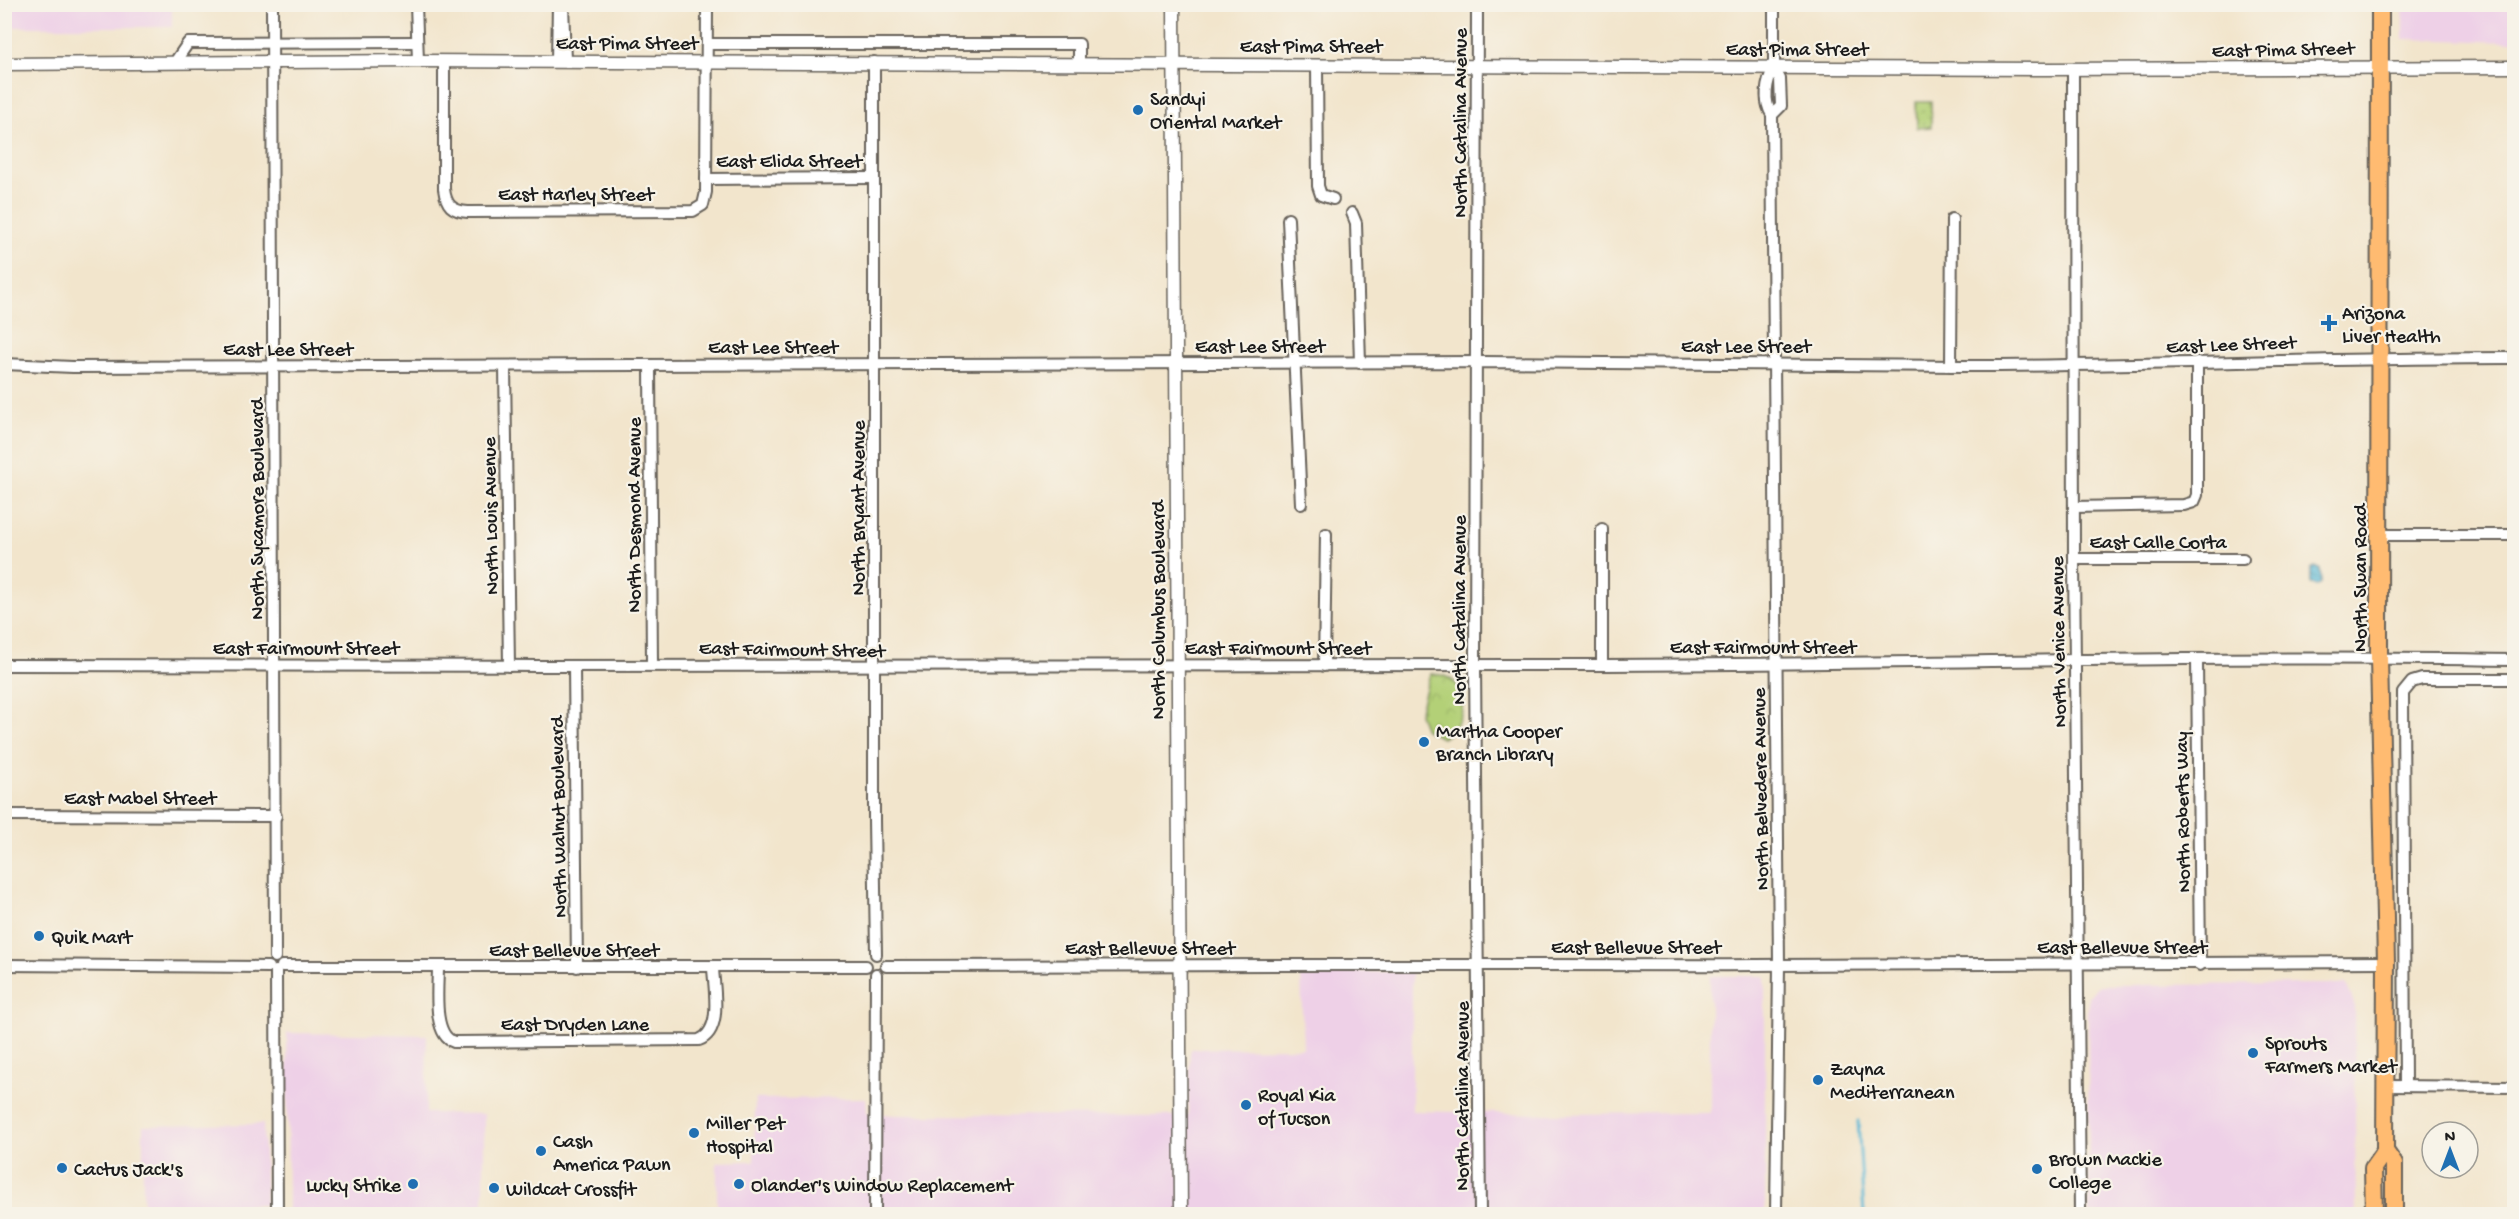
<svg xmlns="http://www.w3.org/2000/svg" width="2519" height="1219" viewBox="0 0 2519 1219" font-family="'Gochi Hand',sans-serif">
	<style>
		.built { fill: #eed0e7 }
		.grass { fill: url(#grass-dots); stroke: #68764a; stroke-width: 1.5 }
		.park { fill: url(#park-crowns); stroke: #68764a; stroke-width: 1.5 }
		.water { fill: url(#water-waves); stroke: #396a78; stroke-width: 1.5 }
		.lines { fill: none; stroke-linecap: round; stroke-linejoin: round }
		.stream { stroke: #56b7d5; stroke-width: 3 }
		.minor-casing { stroke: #67625a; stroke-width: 14 }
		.tertiary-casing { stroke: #67625a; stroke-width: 15 }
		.primary-casing { stroke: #67625a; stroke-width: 20 }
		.minor { stroke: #fff; stroke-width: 10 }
		.tertiary { stroke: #fff; stroke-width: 12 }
		.primary { stroke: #ffbb71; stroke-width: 16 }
		.poi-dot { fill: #1f6fb2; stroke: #f7f3e8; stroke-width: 2 }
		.labels { text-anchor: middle; stroke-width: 4.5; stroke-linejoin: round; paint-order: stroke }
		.street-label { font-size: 20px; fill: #1c1c1c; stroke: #f7f3e8 }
		.poi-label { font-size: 20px; fill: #1c1c1c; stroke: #f7f3e8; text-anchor: start }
	</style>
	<defs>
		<pattern id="grass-dots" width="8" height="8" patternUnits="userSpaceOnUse" patternTransform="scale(1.5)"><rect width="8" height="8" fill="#b3d077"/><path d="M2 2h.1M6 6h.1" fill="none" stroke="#99b266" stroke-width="1.8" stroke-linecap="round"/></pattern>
		<pattern id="park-crowns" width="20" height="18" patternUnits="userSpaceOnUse" patternTransform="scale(1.5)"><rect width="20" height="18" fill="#b3d077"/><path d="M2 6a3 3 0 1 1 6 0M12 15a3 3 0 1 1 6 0" fill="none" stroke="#99b266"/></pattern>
		<pattern id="water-waves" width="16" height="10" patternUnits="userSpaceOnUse" patternTransform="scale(1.5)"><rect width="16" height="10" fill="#56b7d5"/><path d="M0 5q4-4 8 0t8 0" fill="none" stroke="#4694ac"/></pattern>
	</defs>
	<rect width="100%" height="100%" fill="#f7f3e8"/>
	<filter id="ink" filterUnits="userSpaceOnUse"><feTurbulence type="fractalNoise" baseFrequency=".0167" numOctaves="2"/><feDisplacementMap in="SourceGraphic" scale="12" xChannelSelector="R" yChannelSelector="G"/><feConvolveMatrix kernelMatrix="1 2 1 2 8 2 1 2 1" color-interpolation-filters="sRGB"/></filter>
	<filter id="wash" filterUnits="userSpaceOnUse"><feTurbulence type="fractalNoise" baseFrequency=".008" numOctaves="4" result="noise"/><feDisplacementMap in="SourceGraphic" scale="24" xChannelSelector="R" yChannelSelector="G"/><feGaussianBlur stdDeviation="1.35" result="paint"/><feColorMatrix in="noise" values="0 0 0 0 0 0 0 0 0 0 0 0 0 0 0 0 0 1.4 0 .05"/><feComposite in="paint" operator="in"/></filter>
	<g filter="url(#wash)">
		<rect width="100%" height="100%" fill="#f2e5cc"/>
		<g class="built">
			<path d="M 7,5 L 172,5 L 172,27 L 14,27 L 8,14 Z"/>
			<path d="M 2403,5 L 2514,5 L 2514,42 L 2403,39 Z"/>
			<path d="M 1301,972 L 1412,972 L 1412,1111 L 1545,1114 L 1710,1113 L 1710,976 L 1765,976 L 1765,1214 L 717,1214 L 717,1162 L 754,1161 L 755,1099 L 866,1098 L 867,1113 L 895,1115 L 1188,1116 L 1190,1049 L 1303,1048 Z"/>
			<path d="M 2346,984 L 2354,1003 L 2356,1214 L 2089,1214 L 2088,997 L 2099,985 Z"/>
			<path d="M 287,1033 L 427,1035 L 426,1113 L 484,1114 L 484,1214 L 288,1214 Z"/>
			<path d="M 263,1124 L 266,1205 L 143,1205 L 143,1126 Z"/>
		</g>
		<path class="grass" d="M 1916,102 L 1931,102 L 1931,127 L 1917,128 Z"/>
		<path class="park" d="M 1430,674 C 1469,672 1473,720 1442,738 L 1425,730 L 1419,714 Z"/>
		<path class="water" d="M 2315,567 L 2320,569 L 2321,583 L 2317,586 L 2311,583 L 2311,569 Z"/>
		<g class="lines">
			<path class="stream" d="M 1858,1121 L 1864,1214"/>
		</g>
	</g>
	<g filter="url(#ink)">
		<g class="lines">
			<g class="minor-casing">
				<g id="minor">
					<path d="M 272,4 L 275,957"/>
					<path d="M 416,4 L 418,61"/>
					<path d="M 563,4 L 565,61"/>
					<path d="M 1477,4 L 1475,665 L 1480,1214"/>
					<path d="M 707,44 L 1079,44 L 1079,63"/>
					<path d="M 444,61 L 444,189 C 446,205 452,211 468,212 L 693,211 L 703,205 L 706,192 L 707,4"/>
					<path d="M 557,61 L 558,4"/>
					<path d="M 175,62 L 188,43 L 417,42"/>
					<path d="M 874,62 L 874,820 L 876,954"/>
					<path d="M 1317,65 L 1318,186 L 1321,195 L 1333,199"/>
					<path d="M 1774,68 L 1780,79 L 1781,106 L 1772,115 C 1763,101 1766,82 1774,68 Z"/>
					<path d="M 1774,68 L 1774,4"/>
					<path d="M 2073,69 L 2074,559 L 2080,1214"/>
					<path d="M 1772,115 L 1779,965 L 1776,1214"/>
					<path d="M 706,179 L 873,178"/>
					<path d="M 1352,213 L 1356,223 L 1360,363"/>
					<path d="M 1288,219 L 1301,504"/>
					<path d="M 4,364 L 73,367 C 544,365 1014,362 1484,362 C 1644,362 1803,366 1963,366 C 2147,366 2330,358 2514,358"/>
					<path d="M 650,365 L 652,664"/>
					<path d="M 505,366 L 509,666"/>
					<path d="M 1951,366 L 1952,219"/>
					<path d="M 2074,507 L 2184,505 L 2194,502 L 2197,495 L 2197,362"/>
					<path d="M 1602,529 L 1602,665"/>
					<path d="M 2381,535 L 2514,535"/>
					<path d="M 2074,559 L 2243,559"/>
					<path d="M 2197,660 L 2200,965"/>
					<path d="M 4,665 C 538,667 1072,665 1606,665 C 1909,664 2212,655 2514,660"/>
					<path d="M 574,666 L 577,967"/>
					<path d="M 1324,666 L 1326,534"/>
					<path d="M 4,815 L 276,816"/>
					<path d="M 4,965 L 268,967"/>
					<path d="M 282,966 L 866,966"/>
					<path d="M 886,966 C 1386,963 1886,968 2386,962"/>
					<path d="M 438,968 C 438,987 432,1035 454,1042 L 699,1040 C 723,1031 714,989 713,968"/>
					<path d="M 276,971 L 277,1214"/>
					<path d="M 2386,1086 L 2514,1087"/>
					<path d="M 2405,1086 L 2403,693 L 2412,682 L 2422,679 L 2514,679"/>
					<path d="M 875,1214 L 876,974"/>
				</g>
			</g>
			<g class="tertiary-casing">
				<g id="tertiary">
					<path d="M 1174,4 L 1181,1214"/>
					<path d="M 4,64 L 418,61 L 2046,69 L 2514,67"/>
				</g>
			</g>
			<g class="primary-casing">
				<g id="primary">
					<path d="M 2380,4 L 2379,658 L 2386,962 L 2385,1151 L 2394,1164 L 2394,1214"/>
					<path d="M 2374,1214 L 2373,1168 L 2385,1151"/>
				</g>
			</g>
			<use href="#minor" class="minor"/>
			<use href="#tertiary" class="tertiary"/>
			<use href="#primary" class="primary"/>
		</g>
	</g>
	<g class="poi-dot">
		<circle cx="1138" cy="110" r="6"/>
		<path d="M2326 314h6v6h6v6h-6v6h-6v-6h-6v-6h6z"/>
		<circle cx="1424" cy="742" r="6"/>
		<circle cx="39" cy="936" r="6"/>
		<circle cx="2253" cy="1053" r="6"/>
		<circle cx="1818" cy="1080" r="6"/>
		<circle cx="1246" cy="1105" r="6"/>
		<circle cx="694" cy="1133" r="6"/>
		<circle cx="541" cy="1151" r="6"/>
		<circle cx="62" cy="1168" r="6"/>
		<circle cx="2037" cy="1169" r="6"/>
		<circle cx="413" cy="1184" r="6"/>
		<circle cx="739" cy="1184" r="6"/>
		<circle cx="494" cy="1188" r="6"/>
	</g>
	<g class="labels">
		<g class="street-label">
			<text x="627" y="49">East Pima Street</text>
			<text x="1311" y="52">East Pima Street</text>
			<text x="1797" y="55">East Pima Street</text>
			<text transform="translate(2283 48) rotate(-1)" y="7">East Pima Street</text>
			<text transform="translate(1459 123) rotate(-90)" y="7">North Catalina Avenue</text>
			<text x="789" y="167">East Elida Street</text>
			<text x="576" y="200">East Harley Street</text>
			<text transform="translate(2231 343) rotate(-2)" y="7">East Lee Street</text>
			<text x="1260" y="352">East Lee Street</text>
			<text x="1746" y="352">East Lee Street</text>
			<text x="773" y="353">East Lee Street</text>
			<text x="288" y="355">East Lee Street</text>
			<text transform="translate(857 508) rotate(-90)" y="7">North Bryant Avenue</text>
			<text transform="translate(256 509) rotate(-90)" y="7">North Sycamore Boulevard</text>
			<text transform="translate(633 515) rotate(-90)" y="7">North Desmond Avenue</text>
			<text transform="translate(489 516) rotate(-91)" y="7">North Louis Avenue</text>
			<text x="2158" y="548">East Calle Corta</text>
			<text transform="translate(2359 578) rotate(-90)" y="7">North Swan Road</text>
			<text transform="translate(1157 610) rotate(-90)" y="7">North Columbus Boulevard</text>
			<text transform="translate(1458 610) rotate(-90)" y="7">North Catalina Avenue</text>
			<text transform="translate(2057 642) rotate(-91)" y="7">North Venice Avenue</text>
			<text x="1763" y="653">East Fairmount Street</text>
			<text x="306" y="654">East Fairmount Street</text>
			<text x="1278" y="654">East Fairmount Street</text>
			<text transform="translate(792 648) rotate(1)" y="7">East Fairmount Street</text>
			<text transform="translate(1759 789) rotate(-91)" y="7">North Belvedere Avenue</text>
			<text x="140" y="804">East Mabel Street</text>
			<text transform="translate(2181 812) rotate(-91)" y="7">North Roberts Way</text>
			<text transform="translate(557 817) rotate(-91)" y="7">North Walnut Boulevard</text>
			<text x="1636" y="953">East Bellevue Street</text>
			<text x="2122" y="953">East Bellevue Street</text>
			<text x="1150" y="954">East Bellevue Street</text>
			<text x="574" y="956">East Bellevue Street</text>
			<text x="575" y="1030">East Dryden Lane</text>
			<text transform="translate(1461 1096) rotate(-90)" y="7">North Catalina Avenue</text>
		</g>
		<g class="poi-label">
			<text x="1150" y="105">Sandyi<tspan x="1150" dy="23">Oriental Market</tspan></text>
			<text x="2342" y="319">Arizona<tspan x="2342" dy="23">Liver Health</tspan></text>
			<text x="1436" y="737">Martha Cooper<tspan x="1436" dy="23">Branch Library</tspan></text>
			<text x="51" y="943">Quik Mart</text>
			<text x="2265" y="1049">Sprouts<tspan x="2265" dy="23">Farmers Market</tspan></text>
			<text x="1830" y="1075">Zayna<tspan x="1830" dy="23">Mediterranean</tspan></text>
			<text x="1258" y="1101">Royal Kia<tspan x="1258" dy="23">of Tucson</tspan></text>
			<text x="706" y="1129">Miller Pet<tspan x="706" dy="23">Hospital</tspan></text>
			<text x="553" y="1147">Cash<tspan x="553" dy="23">America Pawn</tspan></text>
			<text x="2049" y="1165">Brown Mackie<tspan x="2049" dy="23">College</tspan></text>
			<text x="74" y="1175">Cactus Jack's</text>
			<text x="401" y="1191" text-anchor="end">Lucky Strike</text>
			<text x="751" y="1191">Olander's Window Replacement</text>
			<text x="506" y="1195">Wildcat Crossfit</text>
		</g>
	</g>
	<rect width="2519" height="1219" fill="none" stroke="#f7f3e8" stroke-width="24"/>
	<g transform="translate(2450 1150)"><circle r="28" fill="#f7f3e8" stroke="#9f9d96" stroke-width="1.5"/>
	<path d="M0-4.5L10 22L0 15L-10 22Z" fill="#1f6fb2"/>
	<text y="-9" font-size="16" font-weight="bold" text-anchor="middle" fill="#1c1c1c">N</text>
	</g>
</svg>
